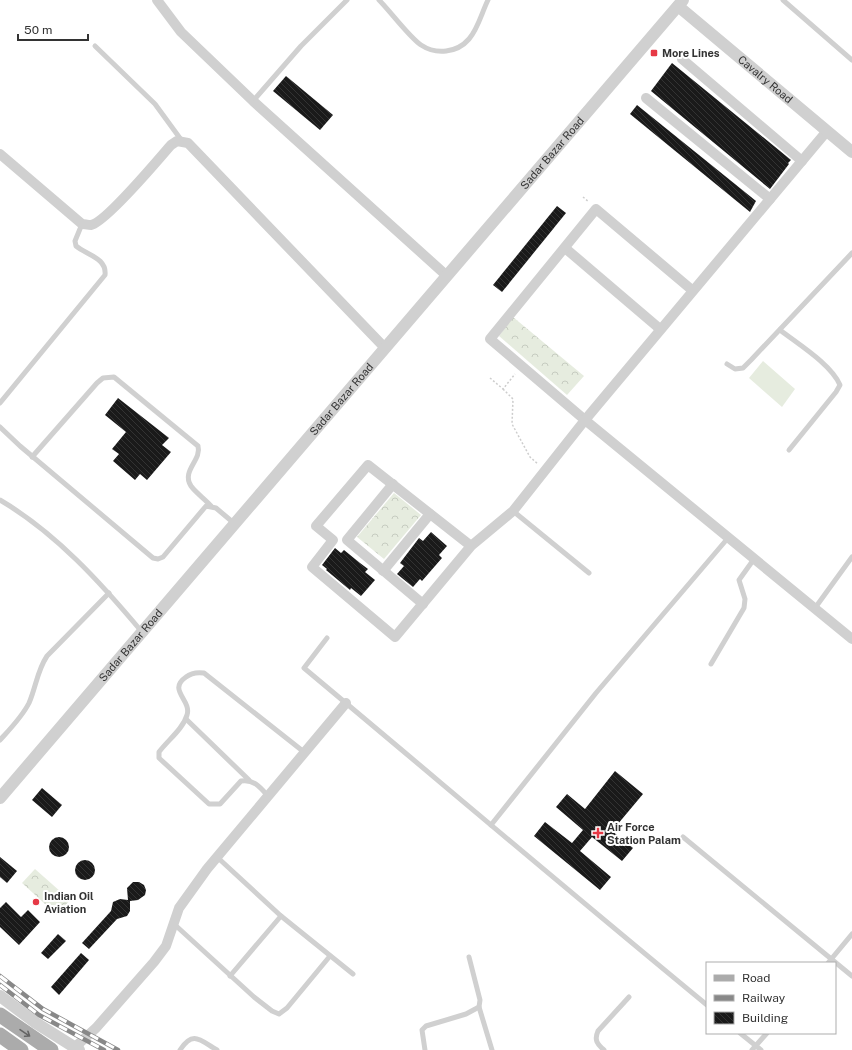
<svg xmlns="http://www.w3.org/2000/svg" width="852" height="1050" viewBox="0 0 852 1050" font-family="'Public Sans',sans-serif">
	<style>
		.forest { fill: url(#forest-crowns) }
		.pitch { fill: #e6ecdf }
		.building { fill: url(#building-back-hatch) }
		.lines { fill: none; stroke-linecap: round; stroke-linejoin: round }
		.path { stroke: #cdcdcd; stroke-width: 1.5; stroke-dasharray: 2 2; stroke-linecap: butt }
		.service { stroke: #d0d0d0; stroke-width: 5 }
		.minor { stroke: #d0d0d0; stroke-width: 10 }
		.tertiary { stroke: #d0d0d0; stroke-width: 12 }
		.primary { stroke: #ababab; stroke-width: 15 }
		.rail-casing { stroke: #888; stroke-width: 4.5 }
		.rail { stroke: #fff; stroke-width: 3; stroke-dasharray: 9; stroke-linecap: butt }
		.oneway { stroke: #636363 }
		.poi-dot { fill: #e63946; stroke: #fff; stroke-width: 1.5 }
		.labels { text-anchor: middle; stroke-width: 4; stroke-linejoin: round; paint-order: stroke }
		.poi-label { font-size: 11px; font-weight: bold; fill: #333; stroke: #fff; text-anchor: start }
		.street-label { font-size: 11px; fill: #333; stroke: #fff }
	</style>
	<defs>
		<pattern id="forest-crowns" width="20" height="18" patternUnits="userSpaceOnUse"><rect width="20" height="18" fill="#e6ecdf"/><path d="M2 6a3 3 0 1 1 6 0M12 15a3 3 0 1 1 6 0" fill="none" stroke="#c6cbc0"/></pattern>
		<pattern id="building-back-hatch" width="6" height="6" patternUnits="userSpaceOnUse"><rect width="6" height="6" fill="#1a1a1a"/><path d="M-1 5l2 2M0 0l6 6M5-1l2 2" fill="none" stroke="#333"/></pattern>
	</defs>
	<rect width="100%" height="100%" fill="#fff"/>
	<g class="forest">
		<path d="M 513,317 L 584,376 L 567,395 L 499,336 Z"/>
		<path d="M 394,493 L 421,515 L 384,559 L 357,537 Z"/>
		<path d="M 35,869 L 70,900 L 57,915 L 22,883 Z"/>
	</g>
	<path class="pitch" d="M 763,361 L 795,389 L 782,407 L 749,378 Z"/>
	<g class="building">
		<path d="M 672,63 L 791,160 L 788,163 L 789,164 L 770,189 L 651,91 Z"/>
		<path d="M 286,76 L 333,115 L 320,130 L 273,91 Z"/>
		<path d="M 637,105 L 756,201 L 750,212 L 630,114 Z"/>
		<path d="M 557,206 L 566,213 L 502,292 L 493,285 Z"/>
		<path d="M 118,398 L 169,438 L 162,445 L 171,452 L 147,480 L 140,474 L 135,480 L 113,461 L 119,454 L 112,449 L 126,432 L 105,415 Z"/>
		<path d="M 431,532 L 447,546 L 439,555 L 442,558 L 422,581 L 420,579 L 413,587 L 397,574 L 404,566 L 400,563 L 419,538 L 423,541 Z"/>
		<path d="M 335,548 L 341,553 L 344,550 L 360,563 L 368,569 L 365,572 L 375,580 L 361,596 L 351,588 L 350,590 L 326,570 L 327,569 L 322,565 Z"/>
		<path d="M 615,771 L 643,794 L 612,831 L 633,848 L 622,861 L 592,837 L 580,851 L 611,877 L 600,890 L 534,836 L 545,822 L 572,843 L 583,830 L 556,807 L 567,794 L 585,809 Z"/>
		<path d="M 42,788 L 62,805 L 52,817 L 32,800 Z"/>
		<circle cx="59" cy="847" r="10"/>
		<path d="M 0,857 L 17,871 L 7,883 L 0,877 Z"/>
		<circle cx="85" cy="870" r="10"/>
		<path d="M 133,882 L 139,882 L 144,885 L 146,890 L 145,895 L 138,900 L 130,901 L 130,911 L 127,916 L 117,919 L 89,949 L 82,943 L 111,911 L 113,902 L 120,899 L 128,900 L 127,888 Z"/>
		<path d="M 6,902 L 21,917 L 28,910 L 40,922 L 19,945 L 0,927 L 0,908 Z"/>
		<path d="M 58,934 L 66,941 L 48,959 L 41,953 Z"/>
		<path d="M 81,953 L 89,960 L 59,995 L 51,987 Z"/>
	</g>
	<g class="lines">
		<g class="path">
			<path d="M 583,197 L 589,202"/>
			<path d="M 490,378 L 503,389 L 515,374"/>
			<path d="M 503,389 L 513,399 L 512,424 L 530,457 L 538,464"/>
		</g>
		<g class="service">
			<path d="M 379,0 C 390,11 410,38 421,45 C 436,55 457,53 469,39 C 478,29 482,12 488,0"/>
			<path d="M 783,0 L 852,60"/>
			<path d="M 95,46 L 155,104 L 182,141"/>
			<path d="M 253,101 L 301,46 L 347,0"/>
			<path d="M 780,330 C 798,344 831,364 840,385 L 836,392 L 789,450"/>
			<path d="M 727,364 L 735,369 L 743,368 L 751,360 L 852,253"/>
			<path d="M 0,403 L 105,275 C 107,258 87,255 76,246 L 75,241 L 82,224"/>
			<path d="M 0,427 L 20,446 L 153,558 L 158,559 L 163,557 L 206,506 L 216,508 L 235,524"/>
			<path d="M 32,457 L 97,383 L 103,378 L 114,377 L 198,446 C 202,460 181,471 191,486 C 196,493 205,499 211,506"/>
			<path d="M 0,500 C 56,533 101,583 142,632"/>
			<path d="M 513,511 L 589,573"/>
			<path d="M 815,608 L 852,557"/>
			<path d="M 327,638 L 304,668 C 438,780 572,894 707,1005"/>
			<path d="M 711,664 L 744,608 L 745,599 L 739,580 L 754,559"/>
			<path d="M 186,719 L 249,780"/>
			<path d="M 0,740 C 10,729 22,717 29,703 C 36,687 37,671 47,656 L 109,593"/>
			<path d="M 268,796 C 260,787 254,779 241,781 L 220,804 L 209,804 L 159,758 L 159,752 C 168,740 183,729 187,715 C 192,700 167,690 186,677 C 191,673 197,672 204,673 L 304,752"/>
			<path d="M 491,825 L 596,693 L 728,538"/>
			<path d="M 683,837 L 852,976"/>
			<path d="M 217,857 L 281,916 L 353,974"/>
			<path d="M 174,924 L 254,997 L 272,1011 L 279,1014 L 287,1008 L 330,956"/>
			<path d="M 828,963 L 852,934"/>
			<path d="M 230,976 L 281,916"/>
			<path d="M 479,1007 L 492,1050"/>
			<path d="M 740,1033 L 761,1050"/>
			<path d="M 180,1050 C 193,1030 200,1040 217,1050"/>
			<path d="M 425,1050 L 422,1030 L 426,1026 L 466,1014 L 479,1007 L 480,1000 L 469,957"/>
			<path d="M 604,1050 C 597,1044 594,1040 598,1031 L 629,997"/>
			<path d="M 752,1050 L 767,1033"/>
		</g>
		<g class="minor">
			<path d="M 157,0 L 181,32 L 253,101 L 447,276"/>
			<path d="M 682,59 L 802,161"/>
			<path d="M 646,98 L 770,199"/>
			<path d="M 0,154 L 82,224 C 84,224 88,225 91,225 C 105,223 159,159 171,145 L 177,141 L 188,143 L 385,348"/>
			<path d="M 565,248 L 660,329"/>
			<path d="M 692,290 L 596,209 L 490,339 L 585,420 L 852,639"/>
			<path d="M 393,484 L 347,540 L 423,604"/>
			<path d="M 471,546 L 368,465 L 316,526 L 333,540 L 312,567 L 395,637 L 471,546 L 513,511 L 585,420 L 827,131"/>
			<path d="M 383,571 L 430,514"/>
			<path d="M 74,1048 L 96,1028 L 154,962 L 166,946 L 179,908 L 207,869 L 346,703"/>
		</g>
		<g class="tertiary">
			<path id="s1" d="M 678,6 L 852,152"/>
			<path id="s2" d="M 0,798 L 683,0"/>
			<path d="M 0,996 L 36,1023 L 79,1050"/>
		</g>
		<g class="primary">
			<path d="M 0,1015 L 51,1050"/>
			<path d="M 0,1035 L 21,1050"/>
		</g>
		<g class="rail-casing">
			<g id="rail">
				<path d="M 0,976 L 43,1009 L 118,1050"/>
				<path d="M 0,985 L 39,1015 L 104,1050"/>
			</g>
		</g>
		<use href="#rail" class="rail"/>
	</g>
	<defs><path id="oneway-shaft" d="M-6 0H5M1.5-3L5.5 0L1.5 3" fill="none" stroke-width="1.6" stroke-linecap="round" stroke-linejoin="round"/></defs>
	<use class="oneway" href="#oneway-shaft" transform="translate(25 1033) rotate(34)"/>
	<g class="poi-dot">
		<rect x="650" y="49" width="8" height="8" rx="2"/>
		<path d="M596 827h4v4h4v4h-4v4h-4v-4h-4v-4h4z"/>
		<circle cx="36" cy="902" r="4"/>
	</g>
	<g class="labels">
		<g class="poi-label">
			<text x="662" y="57">More Lines</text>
			<text x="607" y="831">Air Force<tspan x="607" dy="13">Station Palam</tspan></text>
			<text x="44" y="900">Indian Oil<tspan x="44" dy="13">Aviation</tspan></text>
		</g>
		<g class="street-label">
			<text dy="4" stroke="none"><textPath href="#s1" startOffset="114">Cavalry Road</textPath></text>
			<text dy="4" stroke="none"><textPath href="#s2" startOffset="849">Sadar Bazar Road</textPath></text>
			<text dy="4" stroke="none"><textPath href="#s2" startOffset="525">Sadar Bazar Road</textPath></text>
			<text dy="4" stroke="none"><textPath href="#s2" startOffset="201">Sadar Bazar Road</textPath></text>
		</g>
	</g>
	<rect x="706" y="962" width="130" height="72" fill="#ffffff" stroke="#adadad"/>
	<rect x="714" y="975" width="20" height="6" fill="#ababab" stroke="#adadad"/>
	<text x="742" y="982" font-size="12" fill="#333333">Road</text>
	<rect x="714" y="995" width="20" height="6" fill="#888888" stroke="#adadad"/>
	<text x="742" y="1002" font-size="12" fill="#333333">Railway</text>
	<rect x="714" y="1012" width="20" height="12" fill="url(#building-back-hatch)" stroke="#adadad"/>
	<text x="742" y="1022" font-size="12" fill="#333333">Building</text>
	<path d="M18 34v6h70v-6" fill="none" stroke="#333333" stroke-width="2"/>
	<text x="24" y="34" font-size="12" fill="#333333" stroke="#ffffff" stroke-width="3" paint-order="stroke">50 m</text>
</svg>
